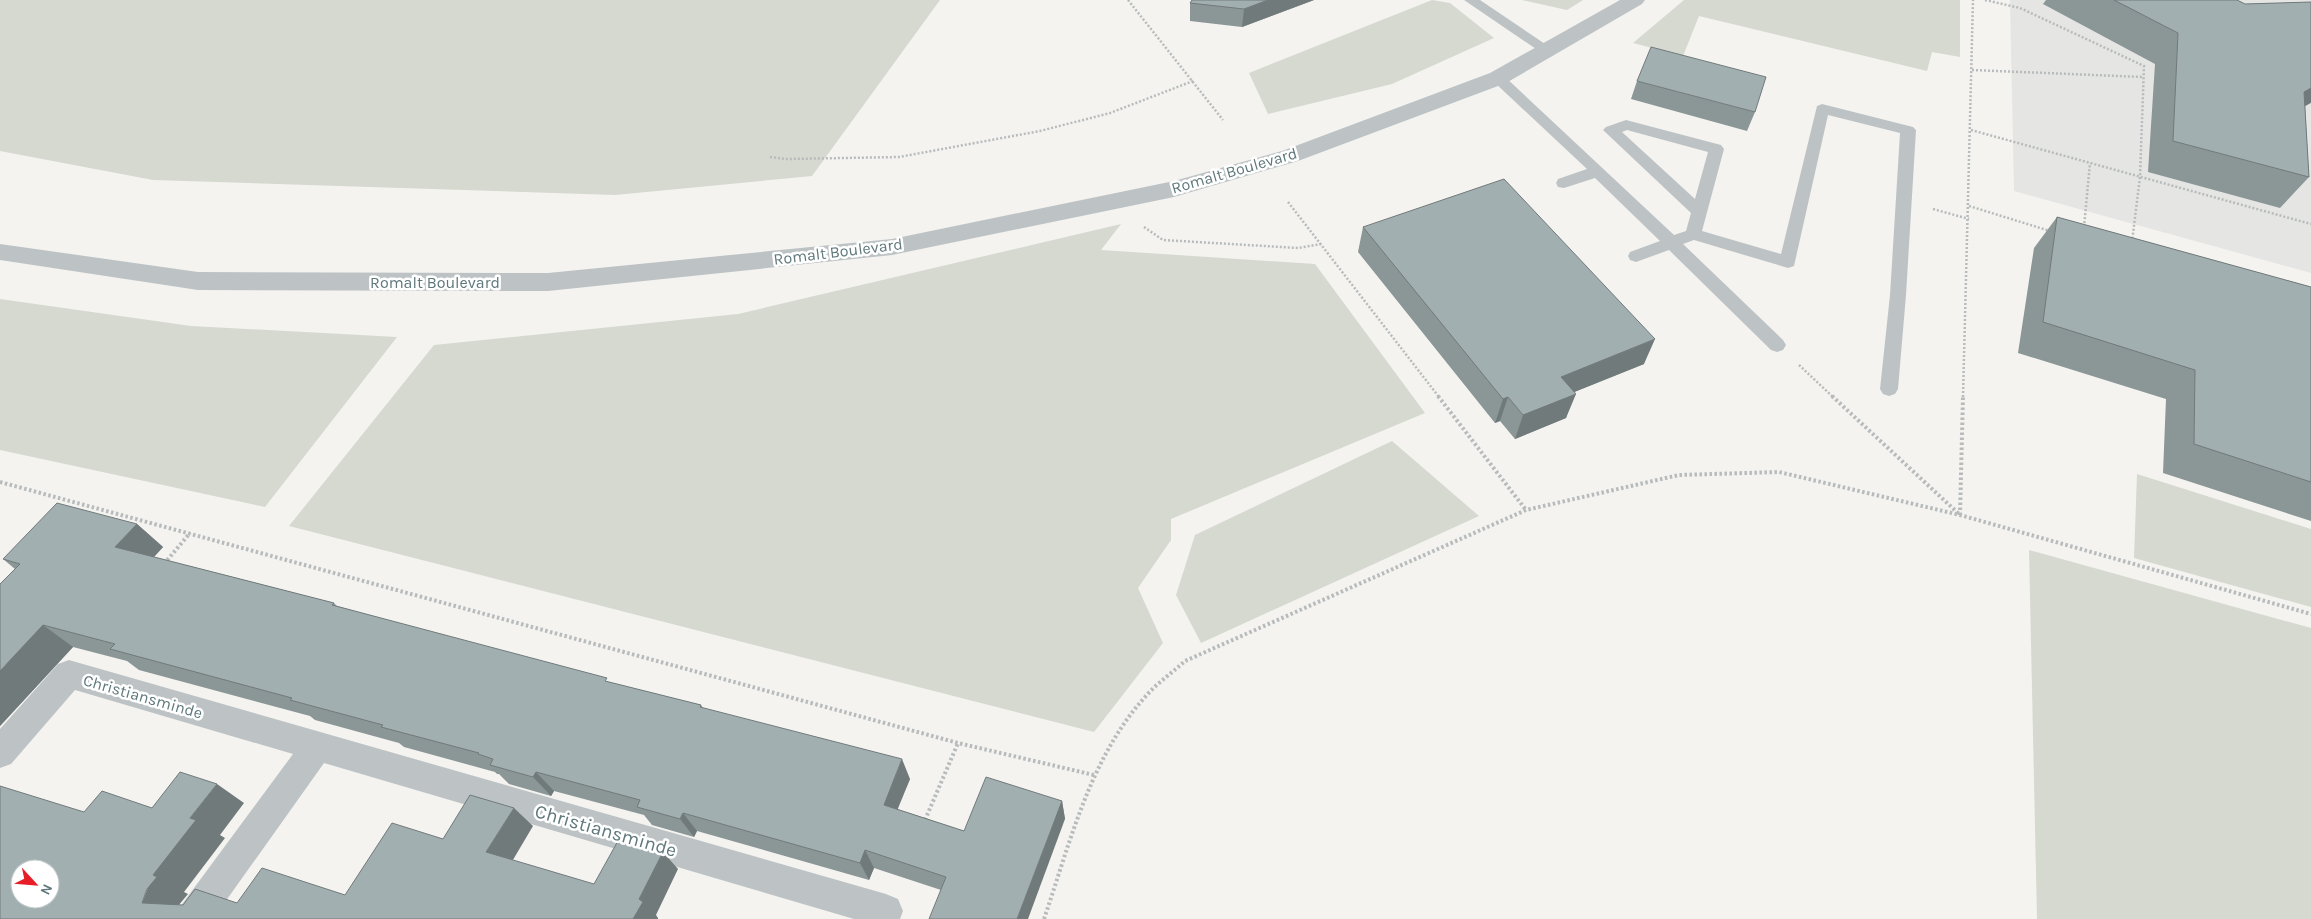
<svg xmlns="http://www.w3.org/2000/svg" width="2311" height="919" viewBox="0 0 2311 919" font-family="Karla,sans-serif">
	<style>
		.built { fill: #e5e5e4 }
		.green { fill: #d6d9cf }
		.lines { fill: none; stroke-linecap: round; stroke-linejoin: round }
		.path-far1 { stroke: #b7bbbc; stroke-width: 2.5; stroke-dasharray: 2 2; stroke-linecap: butt }
		.path { stroke: #b7bbbc; stroke-width: 4; stroke-dasharray: 2.5 2.5; stroke-linecap: butt }
		.service { fill: #bdc3c5; fill-rule: evenodd }
		.minor { fill: #bdc3c5; fill-rule: evenodd }
		.tertiary { fill: #bdc3c5; fill-rule: evenodd }
		.wall { fill: #8b9697 }
		.shaded-wall { fill: #717a7b }
		.building { fill: #a2afb0; stroke: #717a7b; fill-rule: evenodd }
		.labels { text-anchor: middle; stroke-width: 5; stroke-linejoin: round; paint-order: stroke }
		.street-label { font-size: 16px; fill: #5f787c; stroke: #fff }
		.near-street-label { font-size: 19px; fill: #5f787c; stroke: #fff }
	</style>
	<rect width="100%" height="100%" fill="#f4f3f0"/>
	<path class="built" d="M 2010,0 L 2311,0 L 2311,273 L 2014,191 Z"/>
	<g class="green">
		<path d="M 0,0 L 940,0 L 812,176 L 615,195 L 153,180 L 0,151 Z"/>
		<path d="M 1432,0 L 1450,3 L 1494,38 L 1392,84 L 1268,114 L 1249,73 Z"/>
		<path d="M 1522,0 L 1583,0 L 1567,10 Z"/>
		<path d="M 1684,0 L 1960,0 L 1960,57 L 1932,52 L 1927,71 L 1699,16 L 1683,56 L 1633,43 Z"/>
		<path d="M 1121,224 L 1101,250 L 1315,264 L 1425,413 L 1171,519 L 1171,540 L 1138,588 L 1163,643 L 1094,732 L 289,526 L 434,345 L 738,314 Z"/>
		<path d="M 0,299 L 191,326 L 397,337 L 265,507 L 0,450 Z"/>
		<path d="M 1392,441 L 1479,516 L 1201,643 L 1176,595 L 1195,535 Z"/>
		<path d="M 2137,474 L 2311,529 L 2311,607 L 2134,558 Z"/>
		<path d="M 2029,550 L 2311,628 L 2311,919 L 2037,919 Z"/>
	</g>
	<g class="lines">
		<g class="path-far1">
			<path d="M 1128,0 L 1223,120"/>
			<path d="M 1985,0 L 2020,8 L 2144,66 L 2140,177 L 2132,242"/>
			<path d="M 1972,70 L 2143,77"/>
			<path d="M 1971,130 L 2311,224"/>
			<path d="M 770,157 L 787,159 L 899,157 L 1040,131 L 1110,113 L 1193,81"/>
			<path d="M 1288,202 L 1439,397"/>
			<path d="M 1969,206 L 2050,231"/>
			<path d="M 1933,209 L 1969,219"/>
			<path d="M 1144,227 L 1163,240 L 1298,248 L 1321,244"/>
			<path d="M 2084,227 L 2090,163"/>
			<path d="M 1799,365 L 1833,397"/>
			<path d="M 1963,397 L 1973,0"/>
		</g>
		<g class="path">
			<path d="M 1438,396 L 1526,510"/>
			<path d="M 1832,396 L 1959,514"/>
			<path d="M 0,482 L 958,743 L 1094,775"/>
			<path d="M 1960,515 L 1963,396"/>
			<path d="M 164,564 L 190,533"/>
			<path d="M 925,820 L 958,743"/>
			<path d="M 1044,919 C 1070,843 1090,758 1145,697 C 1157,683 1172,673 1185,661 L 1526,510 L 1679,475 L 1779,472 L 1960,515 L 2311,614"/>
		</g>
		<g class="service">
			<path d="M 1464,0 L 1480,0 L 1554,50 L 1547,54 L 1542,53 Z"/>
			<path d="M 1498,73 L 1503,75 L 1674,235 L 1686,231 L 1691,213 L 1603,130 L 1606,127 L 1626,120 L 1721,145 L 1724,149 L 1702,231 L 1781,254 L 1817,106 L 1822,104 L 1913,127 L 1916,130 L 1906,295 L 1898,389 L 1895,394 L 1889,396 L 1883,394 L 1880,389 L 1890,295 L 1900,133 L 1828,115 L 1794,266 L 1788,268 L 1694,240 L 1683,244 L 1783,340 L 1786,345 L 1783,350 L 1777,352 L 1771,350 L 1669,250 L 1636,262 L 1630,260 L 1628,256 L 1630,252 L 1660,241 L 1595,178 L 1564,188 L 1558,187 L 1556,183 L 1558,179 L 1587,169 L 1493,81 L 1491,78 ZM 1627,130 L 1708,152 L 1695,199 L 1622,132 Z"/>
		</g>
		<path class="minor" d="M 69,660 L 886,894 L 898,899 L 903,911 L 900,919 L 854,919 L 324,763 L 213,919 L 175,919 L 180,907 L 293,754 L 75,690 L 11,764 L 0,768 L 0,729 L 58,664 Z"/>
		<path class="tertiary" d="M 1620,0 L 1645,0 L 1642,4 L 1506,83 L 1298,161 L 1174,197 L 892,255 L 548,291 L 198,290 L 0,260 L 0,244 L 198,272 L 548,273 L 892,239 L 1174,181 L 1282,151 L 1490,73 Z"/>
	</g>
	<g class="wall">
		<path d="M 1314,0 L 1242,27 L 1190,21 L 1190,3 Z"/>
		<path d="M 2046,0 L 2237,0 L 2245,4 L 2311,2 L 2311,103 L 2305,106 L 2309,177 L 2280,208 L 2148,172 L 2155,64 L 2043,4 Z"/>
		<path d="M 1637,81 L 1755,112 L 1747,131 L 1631,99 Z"/>
		<path d="M 2057,217 L 2311,287 L 2311,521 L 2163,473 L 2166,399 L 2018,353 L 2034,248 Z"/>
		<path d="M 1363,227 L 1644,364 L 1574,392 L 1566,418 L 1515,439 L 1500,421 L 1495,423 L 1358,252 Z"/>
		<path d="M 137,524 L 163,547 L 154,557 L 334,603 L 337,606 L 609,682 L 701,705 L 703,708 L 910,779 L 897,809 L 964,831 L 1062,801 L 1065,819 L 941,890 L 874,868 L 869,880 L 697,831 L 694,837 L 652,825 L 644,815 L 554,791 L 551,796 L 509,784 L 499,774 L 497,774 L 495,772 L 404,747 L 399,743 L 315,720 L 310,716 L 139,670 L 127,661 L 73,647 L 0,726 L 15,569 L 3,559 Z"/>
	</g>
	<g class="shaded-wall">
		<path d="M 1268,0 L 1314,0 L 1242,27 L 1244,9 Z"/>
		<path d="M 2311,88 L 2311,102 L 2310,103 L 2278,123 L 2304,92 Z"/>
		<path d="M 1655,339 L 1644,364 L 1552,401 L 1561,377 Z"/>
		<path d="M 1576,394 L 1566,418 L 1515,439 L 1523,415 Z"/>
		<path d="M 1508,397 L 1500,421 L 1495,423 L 1503,399 Z"/>
		<path d="M 137,524 L 163,547 L 142,570 L 115,547 Z"/>
		<path d="M 43,625 L 73,647 L 0,726 L 0,671 Z"/>
		<path d="M 902,759 L 910,779 L 892,823 L 884,805 Z"/>
		<path d="M 536,772 L 554,791 L 551,796 L 533,777 Z"/>
		<path d="M 217,784 L 244,803 L 220,835 L 225,838 L 184,892 L 188,894 L 178,906 L 142,903 L 153,875 L 190,818 Z"/>
		<path d="M 1062,801 L 1065,819 L 1028,919 L 1017,919 Z"/>
		<path d="M 514,808 L 533,826 L 507,870 L 486,852 Z"/>
		<path d="M 683,813 L 697,831 L 694,837 L 680,819 Z"/>
		<path d="M 865,850 L 874,868 L 869,880 L 860,863 Z"/>
		<path d="M 663,852 L 678,869 L 656,915 L 658,918 L 658,919 L 633,919 L 639,899 Z"/>
	</g>
	<g class="building">
		<path d="M 1192,0 L 1268,0 L 1244,9 L 1190,3 Z"/>
		<path d="M 2114,0 L 2237,0 L 2245,4 L 2311,2 L 2311,88 L 2304,92 L 2309,177 L 2173,141 L 2178,33 Z"/>
		<path d="M 1651,47 L 1766,77 L 1755,112 L 1637,81 Z"/>
		<path d="M 1504,179 L 1655,339 L 1561,377 L 1576,394 L 1523,415 L 1508,397 L 1503,399 L 1363,227 Z"/>
		<path d="M 2057,217 L 2311,287 L 2311,482 L 2194,444 L 2195,370 L 2043,322 Z"/>
		<path d="M 57,503 L 137,524 L 115,547 L 334,603 L 332,605 L 607,678 L 605,681 L 701,705 L 700,707 L 902,759 L 884,805 L 964,831 L 986,777 L 1062,801 L 1017,919 L 929,919 L 946,877 L 865,850 L 860,863 L 683,813 L 680,819 L 637,807 L 640,800 L 536,772 L 533,777 L 490,765 L 493,759 L 478,754 L 479,753 L 381,727 L 383,725 L 290,700 L 292,698 L 110,649 L 115,644 L 43,625 L 0,671 L 0,584 L 20,564 L 3,559 Z"/>
		<path d="M 180,772 L 217,784 L 190,818 L 196,820 L 153,875 L 157,877 L 147,889 L 142,903 L 183,905 L 195,889 L 237,903 L 262,868 L 345,895 L 392,823 L 443,839 L 470,795 L 514,808 L 486,852 L 594,884 L 619,839 L 663,852 L 639,899 L 643,902 L 633,919 L 0,919 L 0,786 L 84,812 L 102,791 L 152,808 ZM 20,869 L 50,869 L 50,899 L 20,899 Z"/>
	</g>
	<g class="labels">
		<g class="street-label">
			<text transform="translate(1234 170) rotate(-16)" y="6">Romalt Boulevard</text>
			<text transform="translate(838 251) rotate(-7)" y="6">Romalt Boulevard</text>
			<text x="435" y="288">Romalt Boulevard</text>
			<text transform="translate(143 696) rotate(16)" y="6">Christiansminde</text>
		</g>
		<g class="near-street-label">
			<text transform="translate(606 830) rotate(16)" y="7">Christiansminde</text>
		</g>
	</g>
	<g transform="translate(35 884) rotate(116)"><circle r="24" fill="#ffffff" stroke="#bfc9cb"/>
	<path d="M0-4L9 19L0 12L-9 19Z" fill="#e71e28"/>
	<text y="-8" font-size="14" font-weight="bold" text-anchor="middle" fill="#5f787c">N</text>
	</g>
</svg>
